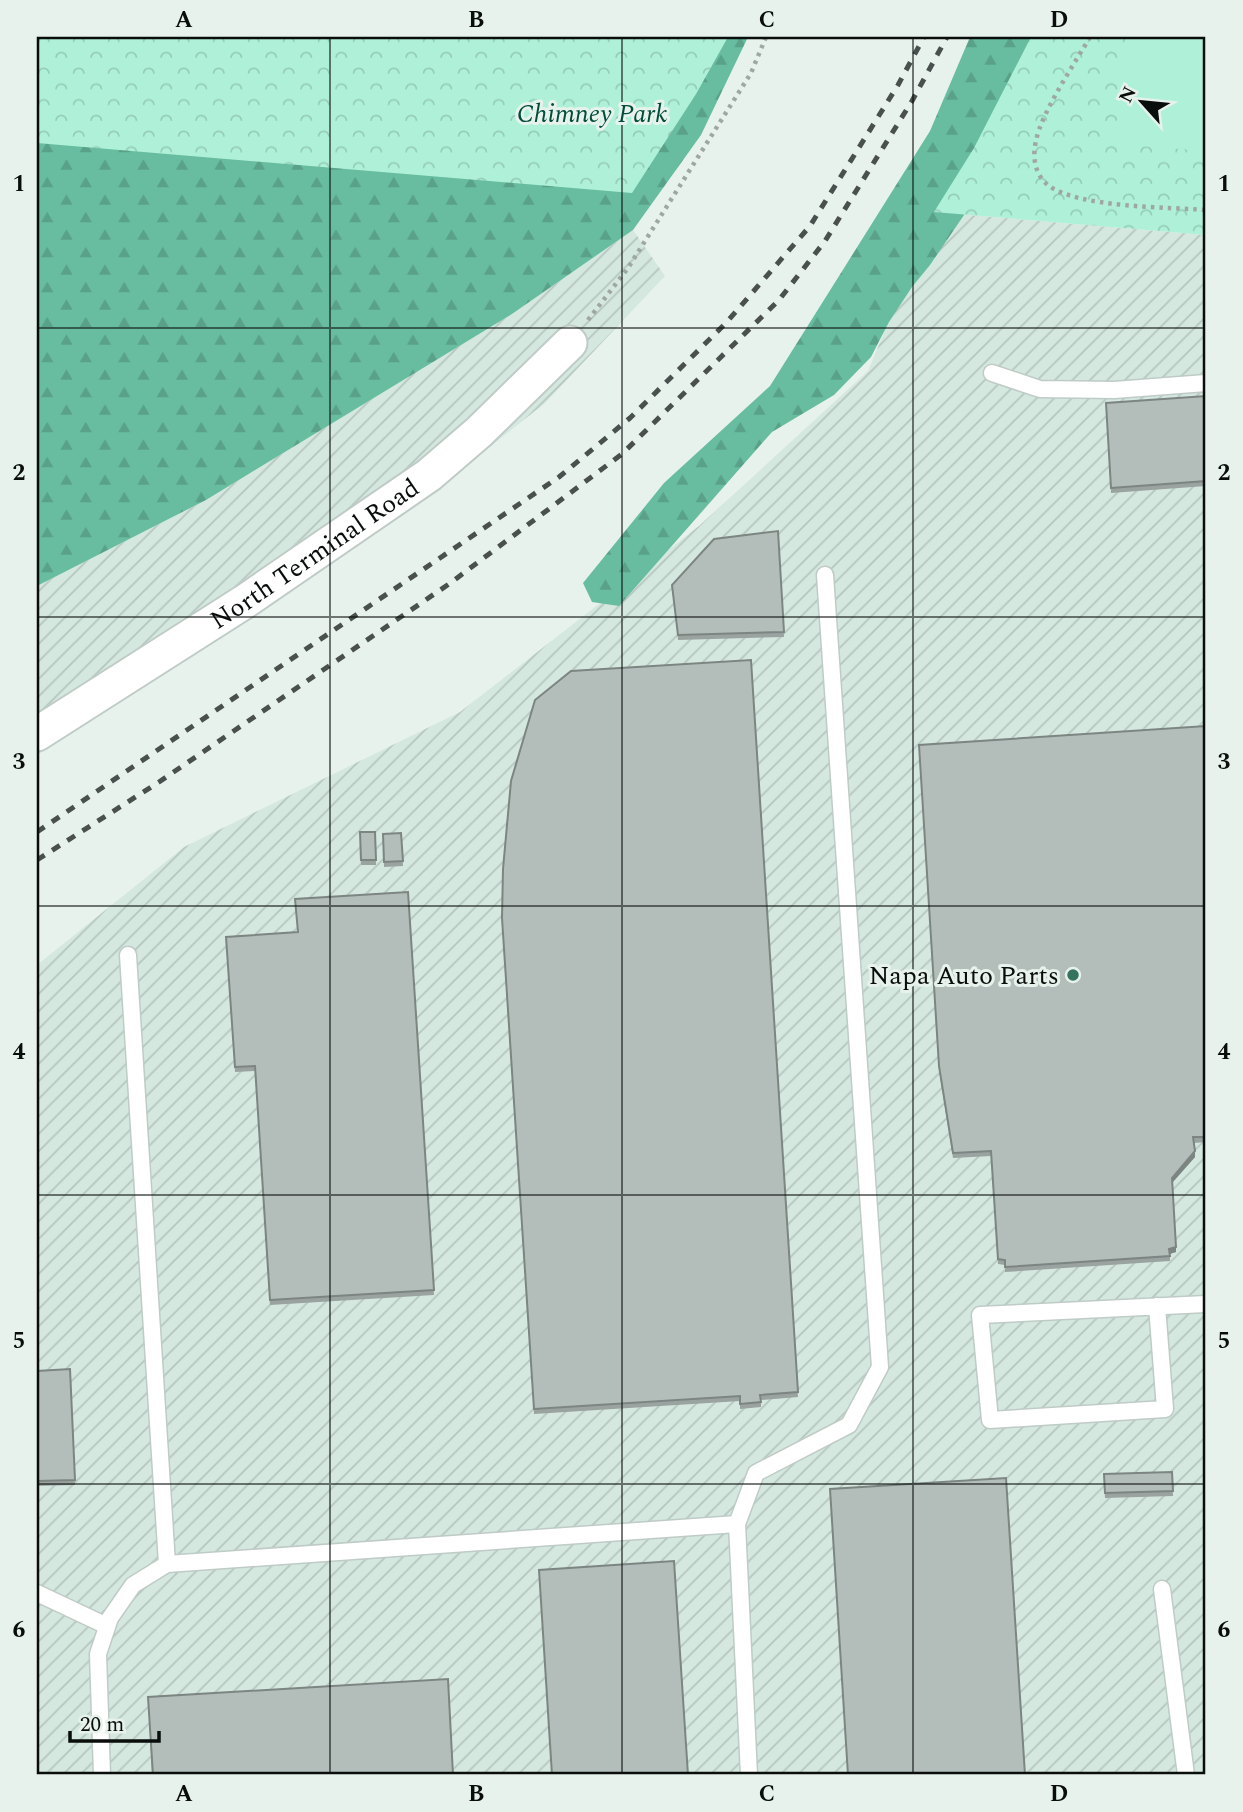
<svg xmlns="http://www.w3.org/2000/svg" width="1243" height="1812" viewBox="0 0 1243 1812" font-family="Spectral,serif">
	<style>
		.industrial { fill: url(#industrial-furrows) }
		.forest { fill: url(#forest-firs) }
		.park { fill: url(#park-crowns) }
		.pitch { fill: #aff1d8 }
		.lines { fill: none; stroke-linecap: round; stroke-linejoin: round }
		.service-casing { stroke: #bfcbc6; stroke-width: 19 }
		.minor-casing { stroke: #bfcbc6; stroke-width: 37 }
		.path { stroke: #9ea7a3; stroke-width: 4.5; stroke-dasharray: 3.5 5; stroke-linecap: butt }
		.service { stroke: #fff; stroke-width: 16 }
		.minor { stroke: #fff; stroke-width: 33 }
		.rail { stroke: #4a504d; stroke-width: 5; stroke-dasharray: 9 9; stroke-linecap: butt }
		.wall { fill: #9aa3a0 }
		.shaded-wall { fill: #7d8582 }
		.building { fill: #b3beba; stroke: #7d8582; stroke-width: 2 }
		.grid { fill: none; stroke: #090d0b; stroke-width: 2; stroke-opacity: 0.55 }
		.poi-dot { fill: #36735f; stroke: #e7f2ed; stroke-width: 2.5 }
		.labels { text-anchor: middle; stroke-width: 6; stroke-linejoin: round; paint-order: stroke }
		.park-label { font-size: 26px; font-style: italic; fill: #014d3a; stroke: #e7f2ed }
		.street-label { font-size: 26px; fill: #090d0b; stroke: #e7f2ed }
		.poi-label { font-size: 26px; fill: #090d0b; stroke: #e7f2ed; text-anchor: end }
		.neatline { fill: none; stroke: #090d0b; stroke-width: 2.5 }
		.grid-label { font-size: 23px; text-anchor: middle; font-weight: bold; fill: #090d0b }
	</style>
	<defs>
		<pattern id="industrial-furrows" width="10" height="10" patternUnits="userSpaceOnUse" patternTransform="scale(1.75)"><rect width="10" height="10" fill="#d4e8e0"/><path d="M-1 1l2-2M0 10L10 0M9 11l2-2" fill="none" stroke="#b5c6bf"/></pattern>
		<pattern id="forest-firs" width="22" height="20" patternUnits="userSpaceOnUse" patternTransform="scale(1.75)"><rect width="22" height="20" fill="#68bda0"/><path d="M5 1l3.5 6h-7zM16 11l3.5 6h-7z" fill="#59a188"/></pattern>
		<pattern id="park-crowns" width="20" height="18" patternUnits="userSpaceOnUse" patternTransform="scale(1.75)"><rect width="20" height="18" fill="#aff1d8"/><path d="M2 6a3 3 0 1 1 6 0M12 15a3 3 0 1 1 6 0" fill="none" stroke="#95cdb8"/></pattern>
	</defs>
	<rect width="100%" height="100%" fill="#e7f2ed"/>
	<g class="industrial">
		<path d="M 934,212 L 1206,235 L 1206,1775 L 37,1775 L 37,965 L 184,847 L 460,712 L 699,526 L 868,371 Z"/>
		<path d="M 633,230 L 665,276 L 545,403 L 418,504 L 37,755 L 37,586 L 206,500 L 512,314 Z"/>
	</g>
	<g class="forest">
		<path d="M 37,37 L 748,37 L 701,135 L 633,230 L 512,314 L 206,500 L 37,586 Z"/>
		<path d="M 970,37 L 1054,37 L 979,193 L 930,265 L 912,287 L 889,322 L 871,357 L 834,395 L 772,432 L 619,606 L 592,602 L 583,583 L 664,483 L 770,386 L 930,131 Z"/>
	</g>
	<g class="park">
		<path d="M 37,37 L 728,37 L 696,94 L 632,193 L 37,143 Z"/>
		<path d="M 1031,37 L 1206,37 L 1206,235 L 934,212 L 974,148 Z"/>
	</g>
	<path class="pitch" d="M 1129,37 L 1206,37 L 1206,151 L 1116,144 L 1120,62 Z"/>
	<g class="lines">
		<g class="service-casing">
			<g id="service">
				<path d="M 992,373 L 1040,389 L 1114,390 L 1206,383"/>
				<path d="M 128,955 L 167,1564"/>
				<path d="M 1157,1306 L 1165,1409 L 990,1420 L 980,1315 L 1206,1304"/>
				<path d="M 1162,1589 L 1186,1775"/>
				<path d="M 37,1593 L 107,1626"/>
				<path d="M 102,1775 L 98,1654 L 110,1618 L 133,1585 L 167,1564 L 737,1524"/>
				<path d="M 749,1775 L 737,1524 L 756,1473 L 849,1425 L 880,1367 L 825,575"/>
			</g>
		</g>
		<g class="minor-casing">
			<g id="minor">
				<path id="s1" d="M 37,734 L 244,602 L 429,475 L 479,432 L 570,343"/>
			</g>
		</g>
		<g class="path">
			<path d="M 1090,37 C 1075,63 1041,113 1036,141 C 1032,157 1035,175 1048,185 C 1077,208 1169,207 1206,210"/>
			<path d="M 588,320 L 628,268 L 751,73 L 766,37"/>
		</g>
		<use href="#service" class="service"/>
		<use href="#minor" class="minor"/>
		<g class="rail">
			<path d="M 37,832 L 559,477 L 630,418 L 726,323 L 810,226 L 898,85 L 924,37"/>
			<path d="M 37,860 L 159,782 L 449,584 L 622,454 L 779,300 L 825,241 L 912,101 L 947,37"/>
		</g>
	</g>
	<g class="wall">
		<path d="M 1206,396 L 1206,486 L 1111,493 L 1106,403 Z"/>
		<path d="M 778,531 L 784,637 L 678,640 L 672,585 Z"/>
		<path d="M 751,660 L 798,1397 L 761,1400 L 761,1407 L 740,1409 L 740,1401 L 534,1414 L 502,923 Z"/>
		<path d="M 1206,726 L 1206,1142 L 1194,1143 L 1195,1157 L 1172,1183 L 1176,1252 L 1170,1254 L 1170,1261 L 1005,1272 L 1005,1265 L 998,1264 L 991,1156 L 953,1158 L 939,1071 L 919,745 Z"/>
		<path d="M 360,832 L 375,832 L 376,865 L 361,865 Z"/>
		<path d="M 401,833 L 403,866 L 384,867 L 383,834 Z"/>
		<path d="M 408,892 L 434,1295 L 270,1305 L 255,1071 L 235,1072 L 226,937 L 297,932 Z"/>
		<path d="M 70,1369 L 75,1485 L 37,1486 L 37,1371 Z"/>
		<path d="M 1172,1472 L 1173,1496 L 1105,1498 L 1104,1474 Z"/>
		<path d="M 148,1697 L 453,1775 L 152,1775 Z"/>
	</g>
	<g class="shaded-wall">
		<path d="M 1195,1151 L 1195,1157 L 1172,1183 L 1172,1178 Z"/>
		<path d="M 1176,1247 L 1176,1252 L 1169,1254 L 1169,1249 Z"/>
	</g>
	<g class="building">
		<path d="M 1206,396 L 1206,481 L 1111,488 L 1106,403 Z"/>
		<path d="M 778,531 L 784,632 L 678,635 L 672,585 L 714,539 Z"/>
		<path d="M 751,660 L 798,1392 L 760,1395 L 761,1402 L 740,1404 L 740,1396 L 534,1409 L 502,918 L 503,869 L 511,781 L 535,700 L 571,671 Z"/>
		<path d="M 1206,726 L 1206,1137 L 1193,1137 L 1195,1151 L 1172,1178 L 1176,1247 L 1169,1249 L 1170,1256 L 1005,1267 L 1005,1260 L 998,1259 L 991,1151 L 953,1153 L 939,1066 L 919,745 Z"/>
		<path d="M 360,832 L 375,832 L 376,860 L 361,860 Z"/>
		<path d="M 401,833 L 403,861 L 384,862 L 383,834 Z"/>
		<path d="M 408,892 L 434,1290 L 270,1300 L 255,1066 L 235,1067 L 226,937 L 298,932 L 295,899 Z"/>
		<path d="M 70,1369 L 75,1480 L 37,1481 L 37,1371 Z"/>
		<path d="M 1172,1472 L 1173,1491 L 1105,1493 L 1104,1474 Z"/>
		<path d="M 1006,1478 L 1025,1775 L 848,1775 L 830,1489 Z"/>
		<path d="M 674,1561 L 688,1775 L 552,1775 L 539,1570 Z"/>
		<path d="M 448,1679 L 453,1775 L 153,1775 L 148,1697 Z"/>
	</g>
	<path class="grid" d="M 330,37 L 330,1775M 622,37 L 622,1775M 913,37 L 913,1775M 37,328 L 1206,328M 37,617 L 1206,617M 37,906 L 1206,906M 37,1195 L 1206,1195M 37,1484 L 1206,1484"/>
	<circle class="poi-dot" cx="1073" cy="975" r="7"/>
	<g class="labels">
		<g class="park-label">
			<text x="592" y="122">Chimney Park</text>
		</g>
		<g class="street-label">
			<text dy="9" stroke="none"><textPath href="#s1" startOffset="331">North Terminal Road</textPath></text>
		</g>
		<g class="poi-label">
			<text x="1059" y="984">Napa Auto Parts</text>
		</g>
	</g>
	<rect width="1243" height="1812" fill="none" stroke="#e7f2ed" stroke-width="77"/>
	<g transform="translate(1142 102) rotate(297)" stroke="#e7f2ed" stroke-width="5" paint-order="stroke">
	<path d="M0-5L12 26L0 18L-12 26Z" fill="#090d0b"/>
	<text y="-10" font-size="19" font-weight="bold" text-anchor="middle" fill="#090d0b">N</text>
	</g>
	<path d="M70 1731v10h89v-10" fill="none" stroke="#090d0b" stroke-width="3.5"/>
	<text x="80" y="1731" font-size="21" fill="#090d0b" stroke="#e7f2ed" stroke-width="5" paint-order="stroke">20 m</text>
	<rect x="38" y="38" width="1166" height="1735" class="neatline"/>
	<g class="grid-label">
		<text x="184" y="27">A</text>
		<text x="476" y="27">B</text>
		<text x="767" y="27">C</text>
		<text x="1059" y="27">D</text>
		<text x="19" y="191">1</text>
		<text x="1224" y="191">1</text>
		<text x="19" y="480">2</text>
		<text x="1224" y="480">2</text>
		<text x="19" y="769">3</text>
		<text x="1224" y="769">3</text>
		<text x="19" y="1059">4</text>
		<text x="1224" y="1059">4</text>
		<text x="19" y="1348">5</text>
		<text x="1224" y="1348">5</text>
		<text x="19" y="1637">6</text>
		<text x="1224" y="1637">6</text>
		<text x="184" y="1801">A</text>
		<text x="476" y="1801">B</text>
		<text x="767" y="1801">C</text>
		<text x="1059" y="1801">D</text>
	</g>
</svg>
